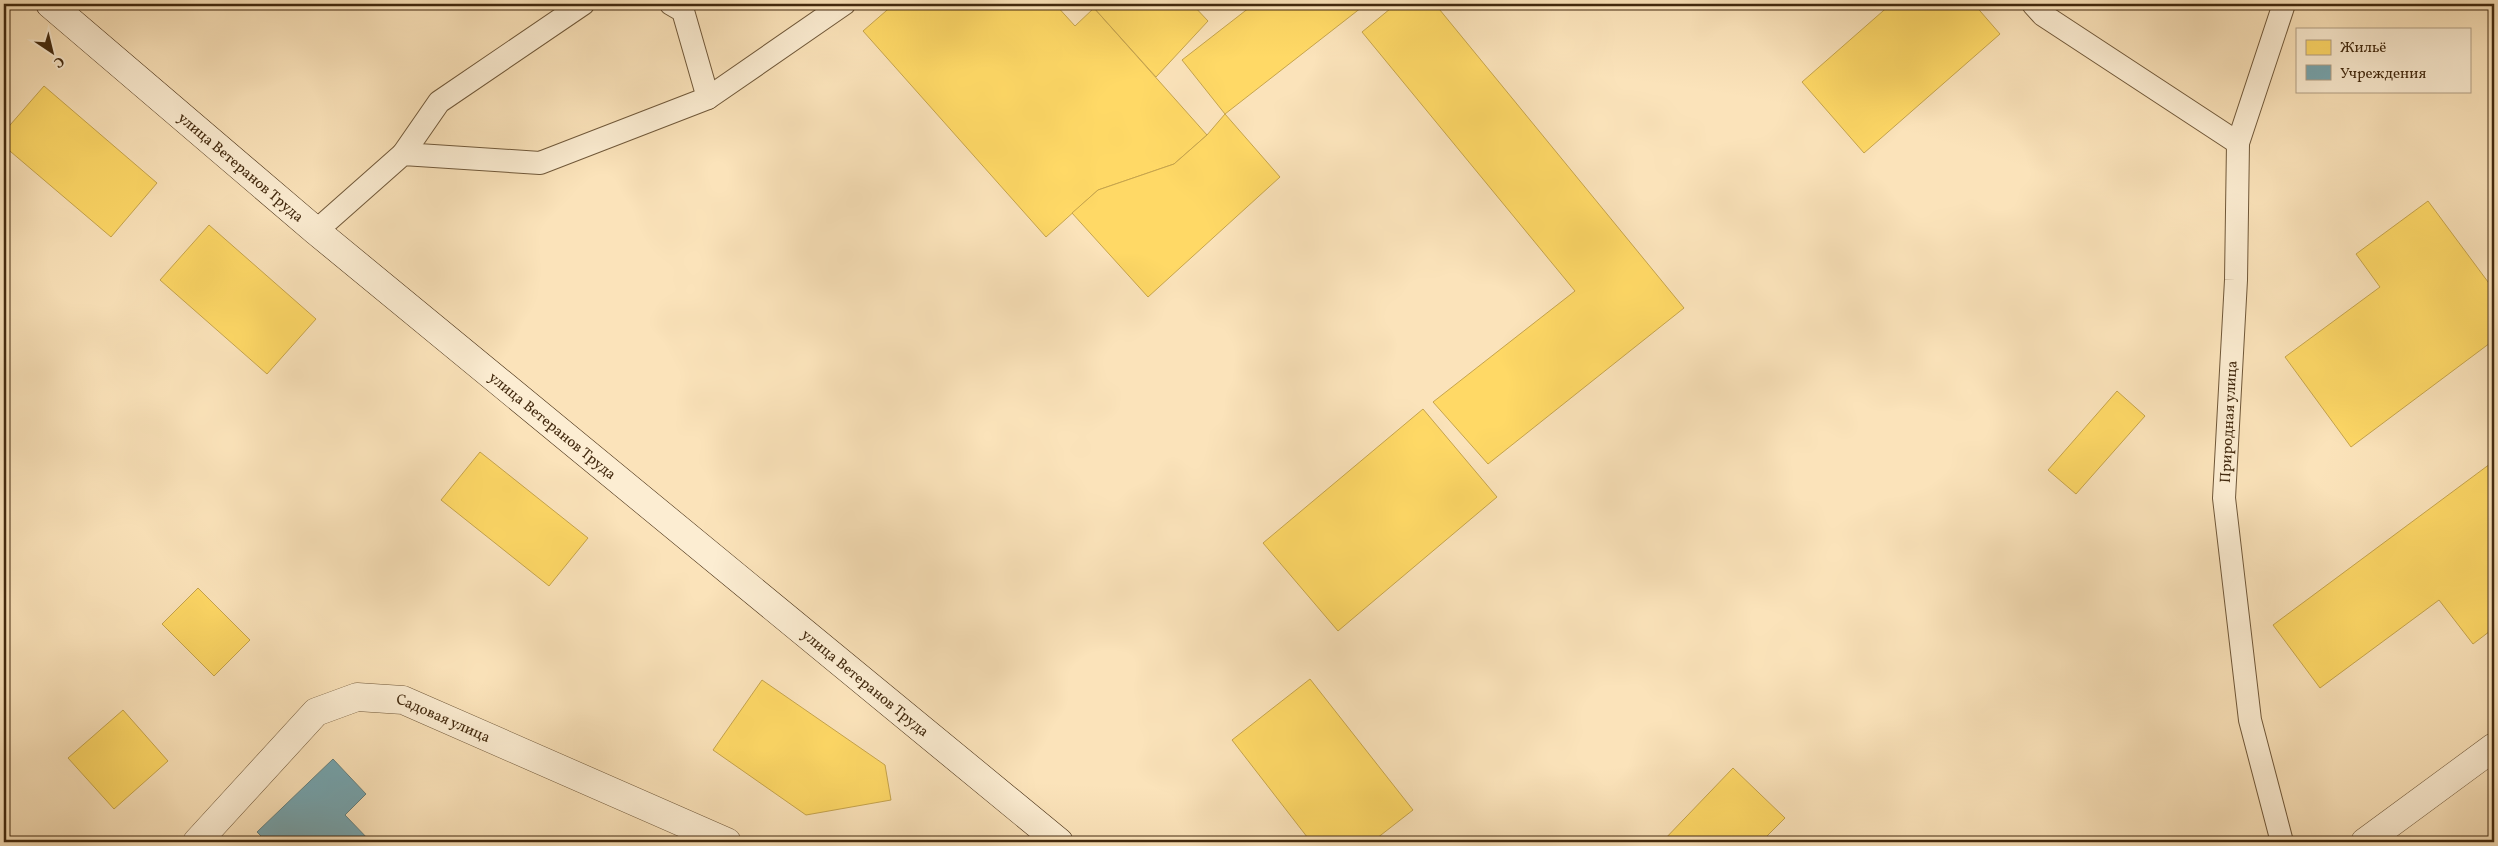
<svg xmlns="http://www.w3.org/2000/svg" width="2498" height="846" viewBox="0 0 2498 846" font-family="Vollkorn,serif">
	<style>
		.homes { fill: #ffd966; stroke: #c6a44c }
		.public { fill: #76a5af; stroke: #66807f }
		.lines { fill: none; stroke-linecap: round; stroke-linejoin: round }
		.lane-casing { stroke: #705839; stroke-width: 24 }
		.street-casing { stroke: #705839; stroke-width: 29 }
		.secondary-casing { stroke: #42290e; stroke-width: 29 }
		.lane { stroke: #fcedd2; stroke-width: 22 }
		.street { stroke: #fcedd2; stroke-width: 28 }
		.secondary { stroke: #fcedd2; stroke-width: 28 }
		.labels { text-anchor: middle; stroke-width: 5; stroke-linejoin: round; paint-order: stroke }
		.street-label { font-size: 15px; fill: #42290e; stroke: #fcedd2 }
	</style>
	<rect width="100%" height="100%" fill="#fbe3ba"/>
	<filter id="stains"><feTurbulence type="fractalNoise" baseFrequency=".004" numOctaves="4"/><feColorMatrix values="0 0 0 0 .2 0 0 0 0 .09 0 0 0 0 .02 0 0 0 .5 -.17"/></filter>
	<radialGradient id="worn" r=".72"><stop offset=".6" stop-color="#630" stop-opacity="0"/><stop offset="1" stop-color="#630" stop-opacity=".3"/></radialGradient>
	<g class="homes">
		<path d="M 894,4 L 1055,4 L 1075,26 L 1094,8 L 1207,135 L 1174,164 L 1098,190 L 1046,237 L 863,31 Z"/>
		<path d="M 1099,4 L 1192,4 L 1208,21 L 1156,77 L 1094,8 Z"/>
		<path d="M 1254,4 L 1366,4 L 1225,114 L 1182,60 Z"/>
		<path d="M 1396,4 L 1435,4 L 1684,308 L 1488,464 L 1433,402 L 1575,291 L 1362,32 Z"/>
		<path d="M 1891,4 L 1974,4 L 2000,34 L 1864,153 L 1802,82 Z"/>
		<path d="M 44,86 L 157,183 L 111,237 L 4,146 L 4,132 Z"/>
		<path d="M 1225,114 L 1280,177 L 1148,297 L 1072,213 L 1098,190 L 1174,164 L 1207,135 Z"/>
		<path d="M 2428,201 L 2494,290 L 2494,340 L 2351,447 L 2285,357 L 2380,287 L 2356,254 Z"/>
		<path d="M 209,225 L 316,319 L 267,374 L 160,280 Z"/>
		<path d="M 2117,391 L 2145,416 L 2076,494 L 2048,470 Z"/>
		<path d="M 1423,409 L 1497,497 L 1338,631 L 1263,543 Z"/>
		<path d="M 480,452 L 588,538 L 549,586 L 441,500 Z"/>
		<path d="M 2494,461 L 2494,628 L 2473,644 L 2439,600 L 2320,688 L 2273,625 Z"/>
		<path d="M 198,588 L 250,640 L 214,676 L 162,624 Z"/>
		<path d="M 1310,679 L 1413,810 L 1372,842 L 1311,842 L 1232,740 Z"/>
		<path d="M 762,680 L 885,765 L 891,800 L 806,815 L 713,750 Z"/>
		<path d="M 123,710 L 168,761 L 114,809 L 68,758 Z"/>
		<path d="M 1733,768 L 1785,818 L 1761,842 L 1662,842 Z"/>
	</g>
	<path class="public" d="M 333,759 L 366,794 L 345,815 L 371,842 L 267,842 L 257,832 Z"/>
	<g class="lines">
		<g class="lane-casing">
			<g id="lane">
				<path d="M 671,4 L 683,11 L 708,98"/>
				<path d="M 2033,4 L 2043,15 L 2238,143"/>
				<path d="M 403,154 L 439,102 L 583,4"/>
				<path d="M 316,231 L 403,154 L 540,163 L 708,98 L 844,4"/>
				<path id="s1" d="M 2282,842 L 2250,720 L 2224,498 L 2236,280 L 2238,143 L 2284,4"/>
			</g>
		</g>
		<g class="street-casing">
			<g id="street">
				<path id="s2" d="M 197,842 L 316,712 L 357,697 L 403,700 L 727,842"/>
				<path d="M 2365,842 L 2494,747"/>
			</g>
		</g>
		<g class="secondary-casing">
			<g id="secondary">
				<path id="s3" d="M 50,4 L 316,231 L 1059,842"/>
			</g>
		</g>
		<use href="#lane" class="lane"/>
		<use href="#street" class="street"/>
		<use href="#secondary" class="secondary"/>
	</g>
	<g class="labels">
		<g class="street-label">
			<text dy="5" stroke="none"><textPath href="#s3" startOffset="251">улица Ветеранов Труда</textPath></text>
			<text dy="5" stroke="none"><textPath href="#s1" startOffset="426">Природная улица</textPath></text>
			<text dy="5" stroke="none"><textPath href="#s3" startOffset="656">улица Ветеранов Труда</textPath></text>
			<text dy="5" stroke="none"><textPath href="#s3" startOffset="1061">улица Ветеранов Труда</textPath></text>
			<text dy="5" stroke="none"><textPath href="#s2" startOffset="310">Садовая улица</textPath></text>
		</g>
	</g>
	<rect width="2498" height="846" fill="none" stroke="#fbe3ba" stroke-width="20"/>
	<rect x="5" y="5" width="2488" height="836" fill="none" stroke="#42290e" stroke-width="2.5"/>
	<rect x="10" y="10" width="2478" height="826" fill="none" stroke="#42290e"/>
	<rect x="2296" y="28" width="175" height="65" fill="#fcedd2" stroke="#b29f84"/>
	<rect x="2306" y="40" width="25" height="15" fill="#ffd966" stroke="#b29f84"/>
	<text x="2340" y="52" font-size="15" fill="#42290e">Жильё</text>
	<rect x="2306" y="65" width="25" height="15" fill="#76a5af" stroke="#b29f84"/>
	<text x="2340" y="78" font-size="15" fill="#42290e">Учреждения</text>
	<g transform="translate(52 52) rotate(145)" stroke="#fcedd2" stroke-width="4" paint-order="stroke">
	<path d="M0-4L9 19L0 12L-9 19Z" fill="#42290e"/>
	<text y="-8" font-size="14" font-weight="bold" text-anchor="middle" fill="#42290e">С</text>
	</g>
	<rect width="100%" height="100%" filter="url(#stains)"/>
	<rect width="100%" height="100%" fill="url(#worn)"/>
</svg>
